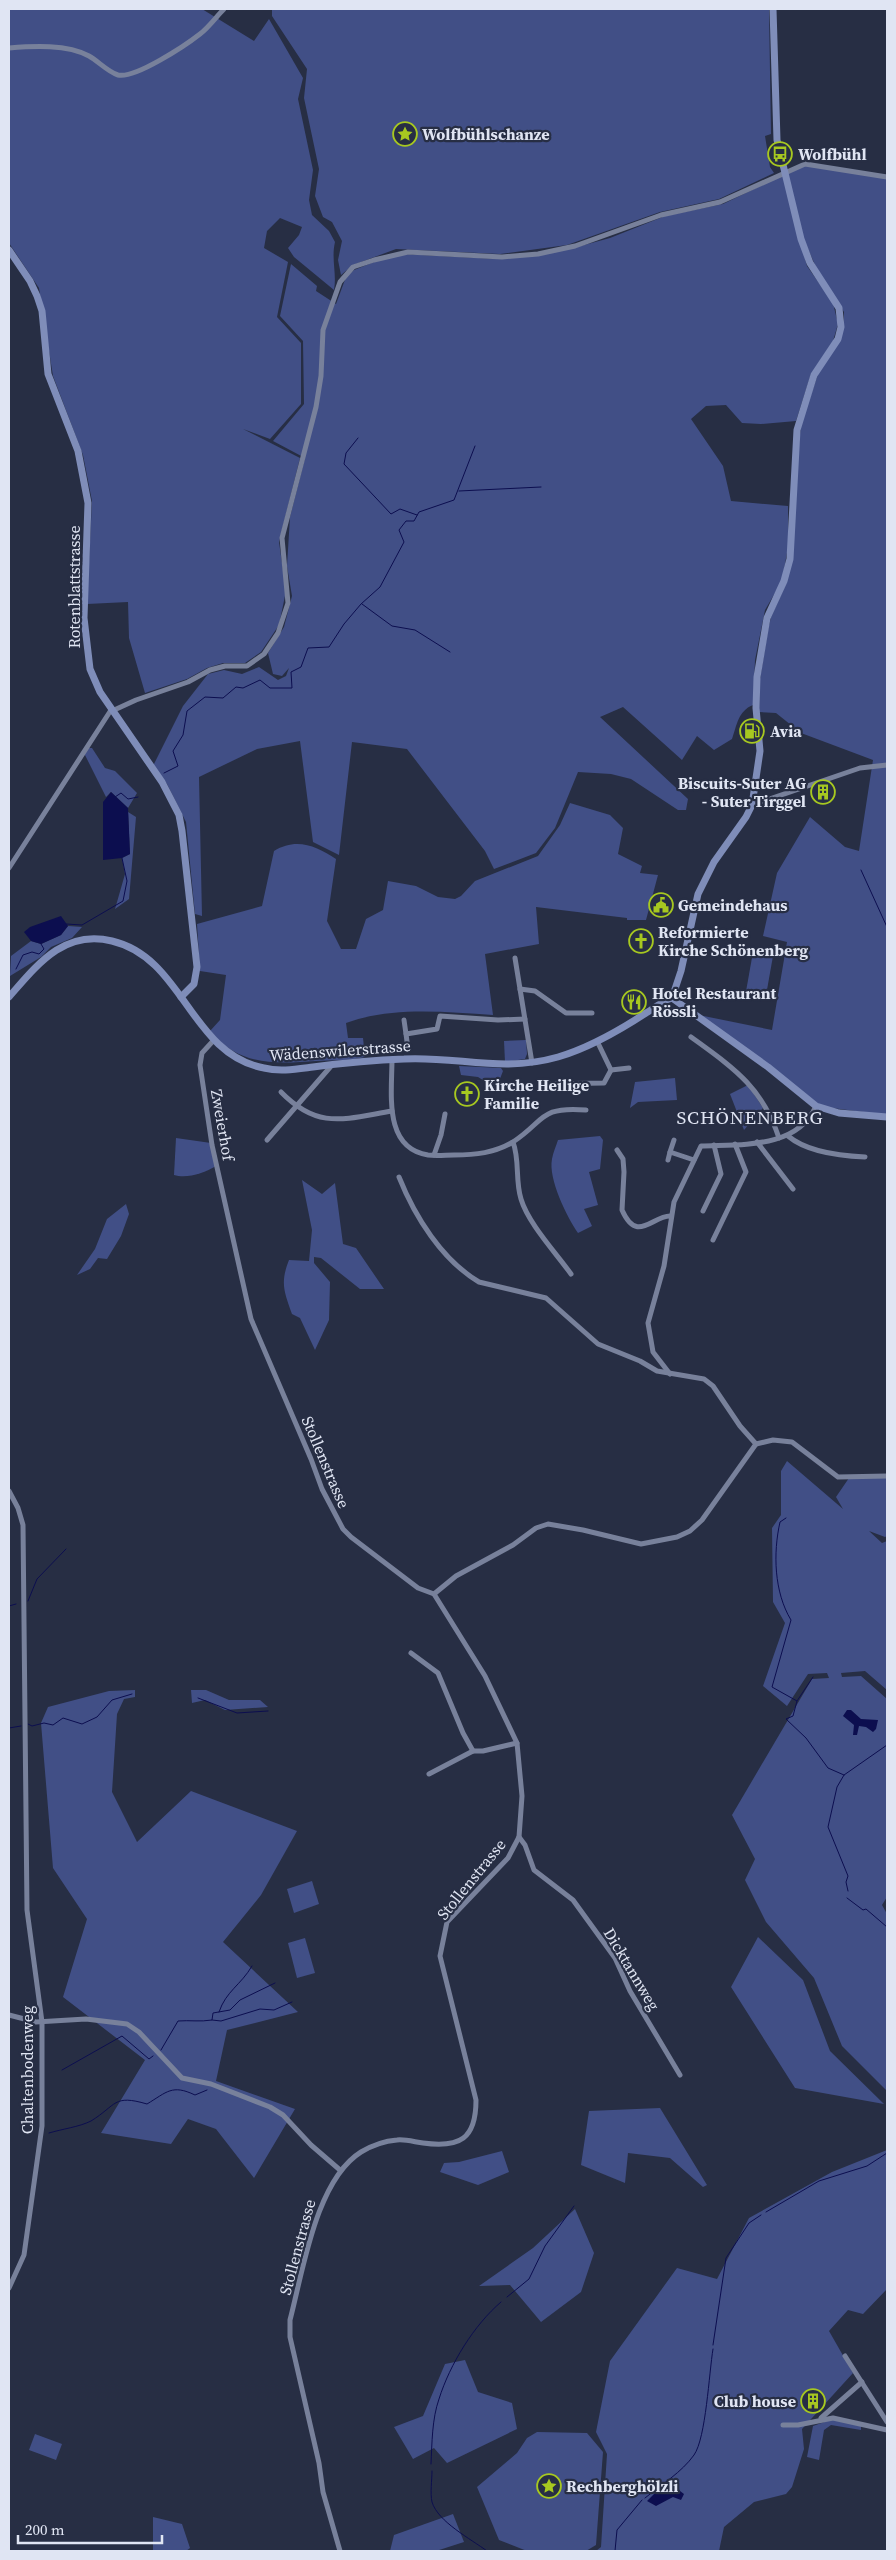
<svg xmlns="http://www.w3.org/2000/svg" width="896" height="2560" viewBox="0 0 896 2560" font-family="'Source Serif 4',serif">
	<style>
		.green { fill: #414f86 }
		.water { fill: #0c0e4f }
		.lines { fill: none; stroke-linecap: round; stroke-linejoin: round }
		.stream { stroke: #0c0e4f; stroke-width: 1 }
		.street { stroke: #78819b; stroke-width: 5 }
		.secondary { stroke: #7f8db9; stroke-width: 7 }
		.labels { text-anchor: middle; stroke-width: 4.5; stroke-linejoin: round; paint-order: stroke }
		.poi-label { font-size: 16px; font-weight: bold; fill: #e0e5f3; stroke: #272e44; text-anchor: start }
		.street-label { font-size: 16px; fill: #e0e5f3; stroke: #272e44 }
		.quarter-label { font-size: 19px; letter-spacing: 1px; fill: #e0e5f3; stroke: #272e44 }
	</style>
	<rect width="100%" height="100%" fill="#272e44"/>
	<g class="green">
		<path d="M 9,9 L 202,9 L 254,41 L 269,19 L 303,78 L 298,99 L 313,170 L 309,200 L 312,215 L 329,231 L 335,242 C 331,259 337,274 334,290 L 294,257 L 288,248 L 299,235 L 302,227 L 280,218 L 267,231 L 264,248 L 288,262 L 277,317 L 301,343 L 301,404 L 270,439 L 243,429 L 300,458 L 279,542 L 286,591 L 279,625 L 261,652 L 245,663 L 223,663 L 207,668 L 187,679 L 145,693 L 129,638 L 128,602 L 87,604 L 92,501 L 83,455 L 53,376 L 39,288 L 9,243 Z"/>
		<path d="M 272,9 L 769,9 L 771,134 L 765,136 L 770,167 L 774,173 L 719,199 L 660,212 L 567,245 L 500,254 L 396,249 L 353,265 L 341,275 L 338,260 L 342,241 L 332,222 L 323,217 L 315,196 L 319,169 L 304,98 L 307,69 L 272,16 Z"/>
		<path d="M 805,164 L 887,177 L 887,1115 L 816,1106 L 694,1014 L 772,1030 L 787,942 L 763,936 L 777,873 L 810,817 L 845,847 L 859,851 L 873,760 L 801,733 L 776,713 L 759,712 L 760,679 L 768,630 L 771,617 L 786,584 L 801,424 L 819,371 L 844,326 L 844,312 L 816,267 L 804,240 L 787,173 Z"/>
		<path d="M 783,175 L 807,266 L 833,303 L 838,324 L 833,341 L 811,374 L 796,421 L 761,424 L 742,423 L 726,405 L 706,406 L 691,419 L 723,466 L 731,501 L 788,506 L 788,547 L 782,581 L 765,610 L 755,660 L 753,705 C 738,711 737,725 732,739 L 714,750 L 697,736 L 682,760 L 623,707 L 600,717 L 688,799 L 686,810 L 678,810 L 631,779 L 611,774 L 578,772 L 555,828 L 536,853 L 494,869 L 485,851 L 407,749 L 352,742 L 339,855 L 313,842 L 300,741 L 257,749 L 199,777 L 202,916 L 195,914 L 186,822 L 167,784 L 153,766 L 183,706 L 208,674 L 224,670 L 242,674 L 259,667 L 278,680 L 286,676 L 289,668 L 282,676 L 273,674 L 268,653 L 284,627 L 292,596 L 287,566 L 290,517 L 305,458 L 273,441 L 304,404 L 303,341 L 280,316 L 291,264 L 317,286 L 316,291 L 336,304 L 346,277 L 354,270 L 374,262 L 402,254 L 497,259 L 573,248 L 610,238 L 665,216 L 723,204 Z"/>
		<path d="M 88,748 L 92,748 L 105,768 L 115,771 L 137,793 L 128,808 L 111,792 L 106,797 L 84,753 Z"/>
		<path d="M 570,803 L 610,815 L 623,828 L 618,854 L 642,866 L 640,873 L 658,875 L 646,920 L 627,920 L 627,918 L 536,907 L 539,944 L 485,954 L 493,1015 C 445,1012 392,1006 346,1023 L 348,1038 L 363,1038 L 365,1057 C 348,1061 333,1060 316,1061 C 274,1064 239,1066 210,1031 L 220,1020 L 226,975 L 200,971 L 197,924 L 262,906 L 274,851 C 296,837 317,846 336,859 L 327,921 L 341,949 L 356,949 L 366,919 L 383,910 L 388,881 L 416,886 L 438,897 L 455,899 L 461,896 L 475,881 L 538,856 L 560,825 Z"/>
		<path d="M 128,812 L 136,817 L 129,899 L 115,909 L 125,874 L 122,858 L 130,854 Z"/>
		<path d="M 68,926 L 82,927 L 72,938 L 51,947 L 41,957 L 10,976 L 11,956 L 31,941 L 41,944 L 61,935 Z"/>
		<path d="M 753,952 L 773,956 L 765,1001 L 745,997 Z"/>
		<path d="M 526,1040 L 527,1054 L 525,1059 L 505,1062 L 504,1041 Z"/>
		<path d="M 459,1066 L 501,1068 L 503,1071 L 498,1084 L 491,1085 L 478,1077 L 461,1075 Z"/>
		<path d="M 675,1078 L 677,1100 L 638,1102 L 630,1108 L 635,1082 Z"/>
		<path d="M 748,1085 L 763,1108 L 744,1130 L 730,1094 Z"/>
		<path d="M 600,1136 L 603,1140 L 600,1169 L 589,1172 L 598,1205 L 584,1209 L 592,1226 L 578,1233 C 567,1217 548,1179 552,1159 C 553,1153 556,1146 558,1140 Z"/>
		<path d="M 176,1138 L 211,1143 L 216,1166 C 204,1173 187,1179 174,1175 Z"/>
		<path d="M 302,1180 L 322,1194 L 335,1183 L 343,1244 L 356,1248 L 384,1289 L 360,1289 L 321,1258 L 314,1257 L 314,1263 L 330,1282 L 329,1320 L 315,1350 L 300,1318 L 292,1314 C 284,1291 280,1283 289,1260 L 309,1261 L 312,1230 Z"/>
		<path d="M 126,1204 L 129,1214 L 121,1236 L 107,1259 L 98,1258 L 90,1269 L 77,1275 L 95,1249 L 107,1219 Z"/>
		<path d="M 787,1461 L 843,1509 L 836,1497 L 849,1478 L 887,1475 L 887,1536 L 885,1537 L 869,1531 L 882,1543 L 887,1541 L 887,1690 L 865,1671 L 841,1673 L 842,1677 L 861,1676 L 887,1699 L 887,1897 L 882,1905 L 887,1914 L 887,2091 L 842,2046 L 814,1978 L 766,1922 L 745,1880 L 755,1859 L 732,1815 L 812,1679 L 829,1678 L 827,1673 L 808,1674 L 787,1706 L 763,1686 L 785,1623 L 773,1602 L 772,1528 L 781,1515 L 781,1471 Z"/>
		<path d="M 135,1690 L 135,1697 L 124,1699 L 117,1714 L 112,1792 L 137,1842 L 191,1791 L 297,1831 L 261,1895 L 223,1942 L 298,2012 L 227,2030 L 216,2081 L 295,2109 L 254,2178 L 216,2129 L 188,2119 L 171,2144 L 101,2133 L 145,2060 L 63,1997 L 87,1919 L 53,1868 L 41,1723 L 48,1707 L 109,1691 Z"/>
		<path d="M 191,1690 L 206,1690 L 229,1700 L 260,1700 L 268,1707 L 225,1710 L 205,1700 L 192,1703 Z"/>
		<path d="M 312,1881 L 319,1904 L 294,1913 L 287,1889 Z"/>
		<path d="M 758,1937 L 803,1980 L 830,2051 L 884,2104 L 795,2088 L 731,1987 Z"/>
		<path d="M 305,1938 L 315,1973 L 297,1978 L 288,1943 Z"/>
		<path d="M 660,2108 L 707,2185 L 703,2187 L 670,2158 L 628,2153 L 625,2183 L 581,2165 L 589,2111 Z"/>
		<path d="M 887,2150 L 887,2289 L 863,2314 L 848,2310 L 829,2331 L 853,2373 L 802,2429 L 804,2449 L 792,2487 L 786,2494 L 754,2502 L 724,2527 L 719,2551 L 596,2551 L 601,2547 L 607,2454 L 596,2432 L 610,2361 L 677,2268 L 717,2279 L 749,2218 L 832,2172 Z"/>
		<path d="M 502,2151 L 509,2172 L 478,2185 L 440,2172 L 444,2163 L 459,2162 Z"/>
		<path d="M 575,2209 L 594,2253 L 581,2292 L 541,2322 L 510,2285 L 479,2286 L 533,2248 Z"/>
		<path d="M 465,2360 L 478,2392 L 512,2403 L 517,2429 L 447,2463 L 434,2448 L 413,2459 L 394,2427 L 423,2416 L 445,2364 Z"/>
		<path d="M 833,2419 L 861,2425 L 861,2430 L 831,2425 L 824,2430 L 819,2460 L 807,2457 L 813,2426 Z"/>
		<path d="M 537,2432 L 587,2433 L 603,2452 L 596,2545 L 586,2551 L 527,2551 L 499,2540 L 477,2487 L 517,2453 L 527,2438 Z"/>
		<path d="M 35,2434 L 62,2444 L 56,2460 L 29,2450 Z"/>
		<path d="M 453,2514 L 464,2542 L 436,2551 L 390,2551 L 394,2535 Z"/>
		<path d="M 153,2517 L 182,2524 L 190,2548 L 186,2551 L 153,2551 Z"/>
	</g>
	<g class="water">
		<path d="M 111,792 L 128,808 L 130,854 L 122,858 L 103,860 L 103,802 Z"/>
		<path d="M 61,916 L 68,926 L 61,935 L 41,944 L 31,941 L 24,932 L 30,927 Z"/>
		<path d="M 847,1710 L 851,1710 L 861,1719 L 878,1720 L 876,1729 L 873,1732 L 866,1727 L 859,1726 L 857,1735 L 853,1735 L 854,1725 L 843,1716 Z"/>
		<path d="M 676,2488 L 684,2494 L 681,2500 L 673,2497 L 656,2506 L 647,2501 L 654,2494 Z"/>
	</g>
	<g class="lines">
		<g class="stream">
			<path d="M 358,438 L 346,453 L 344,464 L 391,514 L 400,509 L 417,515"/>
			<path d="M 459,491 L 541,487"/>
			<path d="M 362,604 L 392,626 L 415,630 L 450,652"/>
			<path d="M 164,773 L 178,766 L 173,751 L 183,735 L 187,711 L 205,697 L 223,698 L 236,687 L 243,688 L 260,680 L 270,688 L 292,688 L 291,672 L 301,667 L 308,648 L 329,647 L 344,624 L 361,604 L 380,587 L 404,542 L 399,530 L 406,521 L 414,521 L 419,512 L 454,500 L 475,446"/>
			<path d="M 115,797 L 121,793 L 128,799 L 138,797"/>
			<path d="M 861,870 L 887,927"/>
			<path d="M 66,924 L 82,925 L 123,901 L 127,881 L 122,858"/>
			<path d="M 16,969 L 23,955 L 32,952 L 39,954 L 44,949 L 41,944"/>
			<path d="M 786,1518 L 780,1522 C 773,1553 774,1592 791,1620 L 772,1687 L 797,1701 L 793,1716 L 786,1719 L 806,1738 L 828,1768 L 844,1775"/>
			<path d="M 28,1601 L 37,1579 L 66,1549"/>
			<path d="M 9,1606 L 16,1604"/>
			<path d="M 198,1698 L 237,1713 L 268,1711"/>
			<path d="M 797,1701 L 813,1677"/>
			<path d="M 28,1724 L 32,1726 L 44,1723 L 53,1725 L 63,1718 L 82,1724 L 97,1717 L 112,1700 L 132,1694"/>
			<path d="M 9,1728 L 21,1726"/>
			<path d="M 848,1891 L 846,1882 L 848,1876 L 828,1827 L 837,1787 L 844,1775 L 887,1745"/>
			<path d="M 847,1898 L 863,1910 L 866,1909 L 887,1927"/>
			<path d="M 219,2012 C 226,1991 241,1985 252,1966"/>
			<path d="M 212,2020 L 221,2021 L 260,2009 L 274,2010 L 292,2002"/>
			<path d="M 161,2050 L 178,2021 C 190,2020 200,2022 212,2020 L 213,2013 L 230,2010 L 240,2000 L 275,1983"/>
			<path d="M 62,2070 L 122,2036 L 149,2059 L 153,2056"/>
			<path d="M 49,2133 C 62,2129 79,2127 91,2121 C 117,2105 113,2094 147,2104 C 167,2092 172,2084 195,2095 L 207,2090"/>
			<path d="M 766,2212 L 819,2181 L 867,2166 L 887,2153"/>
			<path d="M 507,2297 L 529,2279 L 545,2246 L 574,2206"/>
			<path d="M 713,2345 L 726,2258 L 749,2223 L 761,2215"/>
			<path d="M 431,2464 C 432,2443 432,2419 439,2399 C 450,2364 474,2325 501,2302"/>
			<path d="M 432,2471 C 432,2480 430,2493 432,2502 C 438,2522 471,2539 487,2551"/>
			<path d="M 645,2498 C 661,2485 682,2472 694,2455 C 706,2438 709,2373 713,2349"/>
			<path d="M 615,2551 L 617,2530 L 642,2500"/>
		</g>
		<g class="street">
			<path d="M 9,48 C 33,46 67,44 89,56 C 98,61 108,72 118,75 C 135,79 186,45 200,34 C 209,27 216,17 224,9"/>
			<path d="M 112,711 L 136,700 L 188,682 L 210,670 L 225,666 L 247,666 L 264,654 L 278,633 L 288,603 L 282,538 L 316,407 L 321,376 L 323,330 L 340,282 L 353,267 L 374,260 L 408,252 L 502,257 L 538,254 L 575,246 L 661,215 L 720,202 L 805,164 L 887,177"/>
			<path d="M 752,805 L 860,768 L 887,765"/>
			<path d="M 9,868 L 111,710"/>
			<path d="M 515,958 L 532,1063"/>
			<path d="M 520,989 L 535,991 L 566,1013 L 592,1013"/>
			<path d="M 404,1020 L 406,1034 L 437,1029 L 440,1016 L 498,1020 L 525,1019"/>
			<path d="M 406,1034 L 408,1049"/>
			<path d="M 691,1037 C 732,1067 762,1086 779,1138"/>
			<path d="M 213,1041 L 202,1053 L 200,1065 L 212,1145 L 251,1319 L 311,1459 L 322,1489 L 343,1529 L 351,1537 L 418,1588 L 434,1594 L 485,1676 L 517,1743 L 522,1796 L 519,1837 L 508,1858 L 447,1922 L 440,1956 L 476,2100 C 476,2139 460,2148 423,2143 C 415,2142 405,2139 397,2140 C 385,2141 371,2146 361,2152 C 316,2180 303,2271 290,2320 L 290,2337 L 319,2463 L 323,2492 L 340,2551"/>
			<path d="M 392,1059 C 392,1093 383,1148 428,1155 C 436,1156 446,1155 454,1155 C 475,1155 495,1153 513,1142 C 545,1121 539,1106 586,1110"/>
			<path d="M 611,1070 L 629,1068"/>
			<path d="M 543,1084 L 604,1083 L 611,1070 L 597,1041"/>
			<path d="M 281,1092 C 318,1130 344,1119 392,1111"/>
			<path d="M 788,1136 C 807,1152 841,1156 865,1157"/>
			<path d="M 267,1140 L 332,1065"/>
			<path d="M 513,1142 C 520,1161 515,1180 521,1199 C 528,1223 556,1253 571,1274"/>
			<path d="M 757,1142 L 793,1189"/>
			<path d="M 617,1150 L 623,1159 L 624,1172 L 622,1210 C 637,1244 652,1216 670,1216"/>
			<path d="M 670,1152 L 674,1140"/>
			<path d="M 434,1155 L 441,1135 L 445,1114"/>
			<path d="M 668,1160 L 670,1152 L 694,1160"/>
			<path d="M 399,1177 C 415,1217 442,1260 479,1282 L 546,1298 L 598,1344 L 640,1361 L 657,1371 L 704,1379 L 713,1386 L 740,1426 L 756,1444 L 702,1520 L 690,1531 L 677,1537 L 641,1544 L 583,1530 L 548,1524 L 536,1528 L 513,1545 L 456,1576 L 434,1594"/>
			<path d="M 703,1211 L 721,1174 L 714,1145"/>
			<path d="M 713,1240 L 746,1172 L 735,1144"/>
			<path d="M 670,1374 L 653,1352 L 648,1323 L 664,1266 L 674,1202 L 701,1146 C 742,1144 797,1149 816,1106"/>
			<path d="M 756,1444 L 773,1440 L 792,1442 L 838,1477 L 887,1476"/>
			<path d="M 9,1491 L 18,1508 L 23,1525 L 27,1910 L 42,2022 L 42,2126 L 24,2255 L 9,2288"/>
			<path d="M 411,1653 L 438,1673 L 463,1733 L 473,1751"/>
			<path d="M 429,1774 L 473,1751 L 483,1751 L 517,1743"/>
			<path d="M 519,1837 L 525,1845 L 534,1870 L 573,1900 L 615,1958 L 630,1991 L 680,2075"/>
			<path d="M 9,2015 L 36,2022 L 86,2019 L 127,2024 L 139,2032 L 182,2078 L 211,2084 L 270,2107 L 283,2115 L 311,2145 L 340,2170"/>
			<path d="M 845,2356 L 887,2422"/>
			<path d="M 821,2418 L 862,2382"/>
			<path d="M 783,2425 L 798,2425 L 833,2418 L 887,2430"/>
		</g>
		<g class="secondary">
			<path d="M 9,250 L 30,281 L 37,296 L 42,311 L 48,374 L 78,451 L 88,503 L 84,618 L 90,669 L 100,692 L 162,782 L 179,815 L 182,831 L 197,967 L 194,984 L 181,997"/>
			<path d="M 9,997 C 37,965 64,929 112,941 C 184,958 190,1054 264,1068 C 280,1072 297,1069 313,1067 C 343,1063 374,1060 404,1059 C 458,1056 502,1073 558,1057 C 589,1048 620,1030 646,1013 C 655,1008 662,1001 672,998"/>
			<path d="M 672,998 L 681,971 L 698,894 L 714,862 L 746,817 L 752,805 L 760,751 L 756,708 L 757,677 L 767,618 L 784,581 L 790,559 L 797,430 L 814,375 L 838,339 L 841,327 L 839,308 L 810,263 L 801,239 L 777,140 L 773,9"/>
			<path d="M 672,998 L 768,1067 L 816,1106 L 839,1113 L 887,1117"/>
		</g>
	</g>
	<defs>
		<g id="sight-ring" transform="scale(1.25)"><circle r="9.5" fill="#272e44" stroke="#a7c820" stroke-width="1.5"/><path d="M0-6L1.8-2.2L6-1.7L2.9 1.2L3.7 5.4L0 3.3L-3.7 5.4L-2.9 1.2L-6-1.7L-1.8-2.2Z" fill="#a7c820"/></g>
		<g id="bus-ring" transform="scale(1.25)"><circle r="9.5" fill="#272e44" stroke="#a7c820" stroke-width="1.5"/><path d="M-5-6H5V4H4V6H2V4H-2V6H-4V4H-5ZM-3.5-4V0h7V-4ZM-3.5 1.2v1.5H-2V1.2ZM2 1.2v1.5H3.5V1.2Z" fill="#a7c820"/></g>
		<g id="fuel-ring" transform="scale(1.25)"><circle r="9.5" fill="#272e44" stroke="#a7c820" stroke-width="1.5"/><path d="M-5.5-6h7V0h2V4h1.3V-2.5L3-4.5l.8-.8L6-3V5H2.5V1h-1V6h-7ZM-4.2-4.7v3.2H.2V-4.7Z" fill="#a7c820"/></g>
		<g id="building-ring" transform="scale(1.25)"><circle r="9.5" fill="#272e44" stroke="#a7c820" stroke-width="1.5"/><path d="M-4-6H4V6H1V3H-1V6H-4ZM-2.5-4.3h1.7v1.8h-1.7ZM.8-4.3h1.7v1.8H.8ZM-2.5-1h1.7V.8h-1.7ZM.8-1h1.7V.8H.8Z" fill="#a7c820"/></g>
		<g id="civic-ring" transform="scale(1.25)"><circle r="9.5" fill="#272e44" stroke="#a7c820" stroke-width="1.5"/><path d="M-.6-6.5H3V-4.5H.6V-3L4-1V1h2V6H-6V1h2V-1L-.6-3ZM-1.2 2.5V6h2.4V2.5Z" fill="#a7c820"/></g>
		<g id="church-ring" transform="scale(1.25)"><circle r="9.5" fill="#272e44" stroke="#a7c820" stroke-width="1.5"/><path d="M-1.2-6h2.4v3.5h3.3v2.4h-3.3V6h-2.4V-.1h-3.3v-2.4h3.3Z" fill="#a7c820"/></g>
		<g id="restaurant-ring" transform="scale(1.25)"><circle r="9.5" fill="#272e44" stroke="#a7c820" stroke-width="1.5"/><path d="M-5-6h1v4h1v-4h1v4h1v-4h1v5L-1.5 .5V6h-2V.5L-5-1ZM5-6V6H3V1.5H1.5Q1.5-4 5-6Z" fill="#a7c820"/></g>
	</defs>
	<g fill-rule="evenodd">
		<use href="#sight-ring" x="405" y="134"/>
		<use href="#bus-ring" x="780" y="154"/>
		<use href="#fuel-ring" x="752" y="731"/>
		<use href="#building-ring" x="823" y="792"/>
		<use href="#civic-ring" x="661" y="905"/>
		<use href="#church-ring" x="641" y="941"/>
		<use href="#restaurant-ring" x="634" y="1002"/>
		<use href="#church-ring" x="467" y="1094"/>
		<use href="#building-ring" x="813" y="2401"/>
		<use href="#sight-ring" x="549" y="2486"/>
	</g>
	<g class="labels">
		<g class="poi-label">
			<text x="422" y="140">Wolfbühlschanze</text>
			<text x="798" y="160">Wolfbühl</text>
			<text x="770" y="737">Avia</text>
			<text x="806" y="789" text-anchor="end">Biscuits-Suter AG<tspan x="806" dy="18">- Suter Tirggel</tspan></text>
			<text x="678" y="911">Gemeindehaus</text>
			<text x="658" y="938">Reformierte<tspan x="658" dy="18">Kirche Schönenberg</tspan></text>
			<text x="652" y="999">Hotel Restaurant<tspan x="652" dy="18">Rössli</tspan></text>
			<text x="484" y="1091">Kirche Heilige<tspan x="484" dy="18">Familie</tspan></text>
			<text x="796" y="2407" text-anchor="end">Club house</text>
			<text x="566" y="2492">Rechberghölzli</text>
		</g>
		<g class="street-label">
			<text transform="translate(74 587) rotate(-90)" y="6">Rotenblattstrasse</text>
			<text transform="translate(340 1050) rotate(-4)" y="6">Wädenswilerstrasse</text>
			<text transform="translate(223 1125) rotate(80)" y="6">Zweierhof</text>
			<text transform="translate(326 1462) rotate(67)" y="6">Stollenstrasse</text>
			<text transform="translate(471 1879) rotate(-51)" y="6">Stollenstrasse</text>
			<text transform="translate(632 1969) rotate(59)" y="6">Dicktannweg</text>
			<text transform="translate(27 2070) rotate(-90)" y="6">Chaltenbodenweg</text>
			<text transform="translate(297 2247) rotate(-75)" y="6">Stollenstrasse</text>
		</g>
		<g class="quarter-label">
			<text x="750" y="1124">SCHÖNENBERG</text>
		</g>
	</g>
	<rect width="896" height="2560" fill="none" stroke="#e0e5f3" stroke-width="20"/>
	<path d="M18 2535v8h144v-8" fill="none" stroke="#e0e5f3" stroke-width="2.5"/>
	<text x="25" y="2535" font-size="15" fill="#e0e5f3" stroke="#272e44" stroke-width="4" paint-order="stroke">200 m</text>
</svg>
